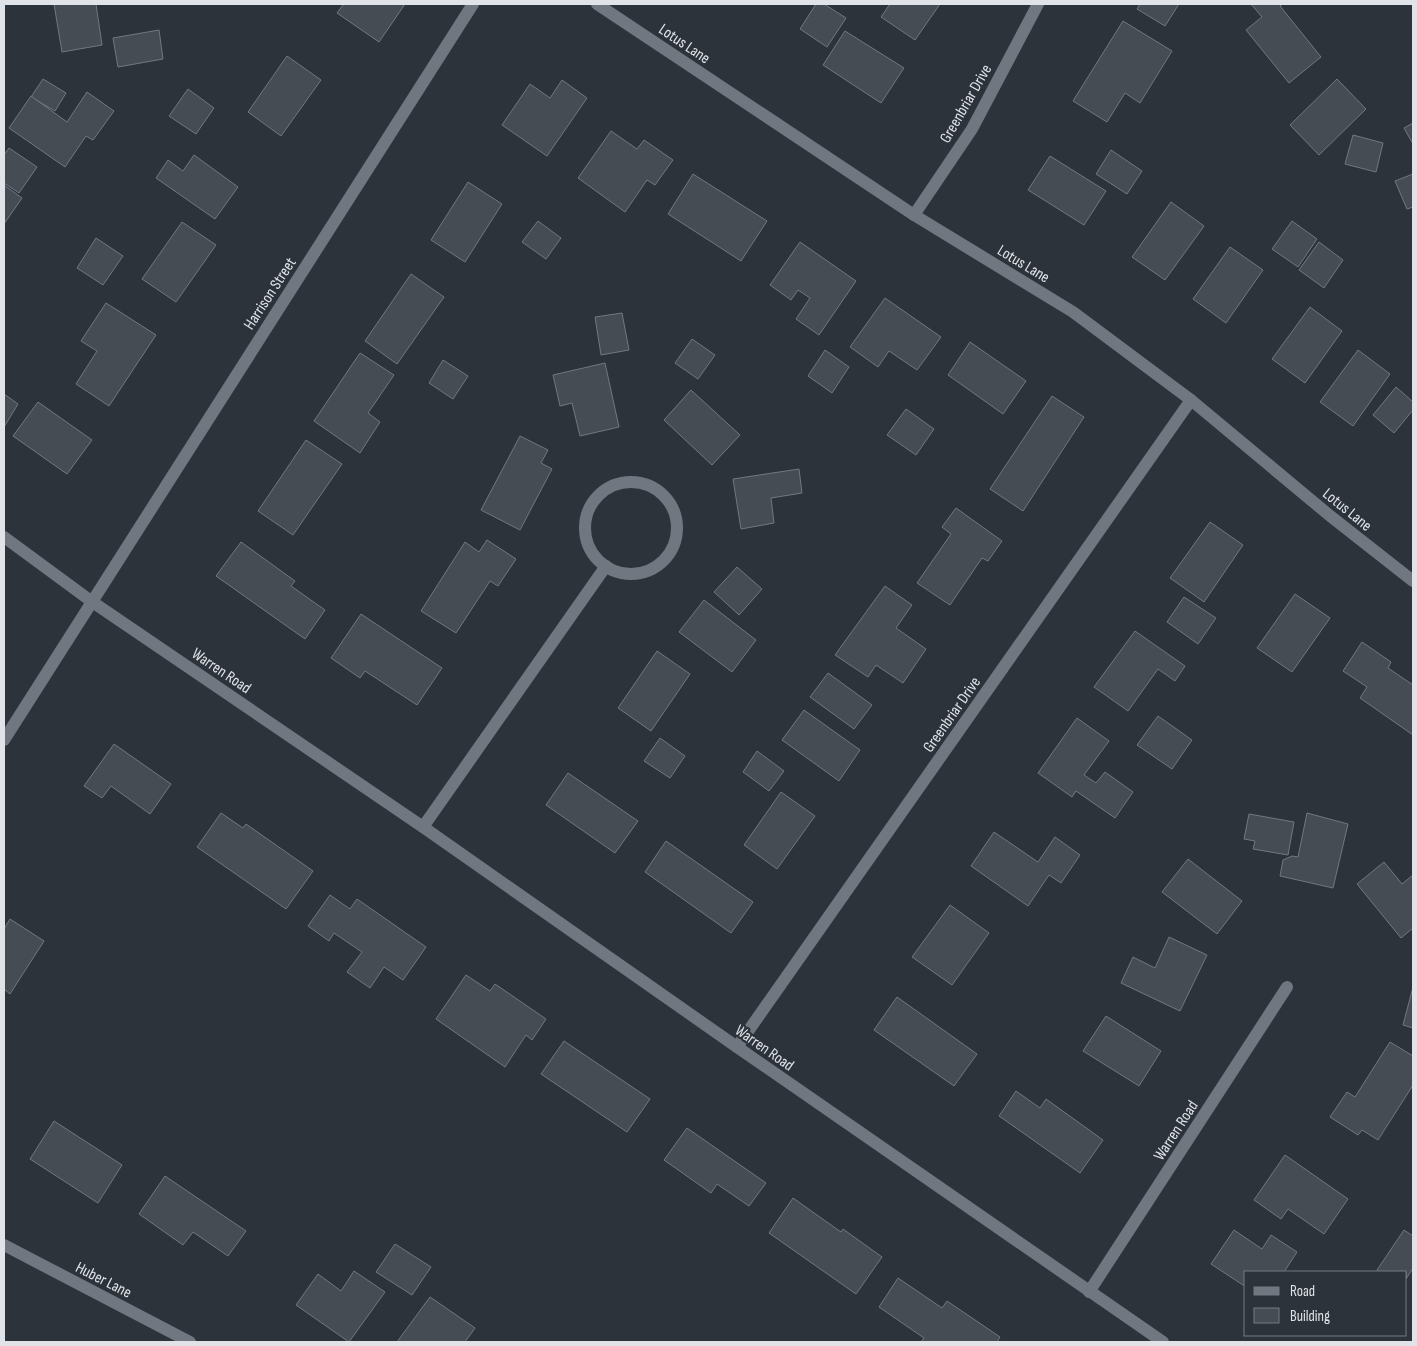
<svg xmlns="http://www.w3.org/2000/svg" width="1417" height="1346" viewBox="0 0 1417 1346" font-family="'Sofia Sans Condensed',sans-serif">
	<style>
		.building { fill: #464c54; stroke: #717881 }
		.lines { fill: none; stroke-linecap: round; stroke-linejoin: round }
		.minor { stroke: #707780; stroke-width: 12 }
		.labels { text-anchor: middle; stroke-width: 4.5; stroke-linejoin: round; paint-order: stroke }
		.street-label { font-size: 16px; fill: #e0e4e9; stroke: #2d333b }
	</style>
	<rect width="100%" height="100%" fill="#2d333b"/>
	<g class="building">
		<path d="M 54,4 L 96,4 L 102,45 L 62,52 Z"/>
		<path d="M 341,4 L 405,4 L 379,42 L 337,13 L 343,5 Z"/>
		<path d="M 816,4 L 824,4 L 846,18 L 827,47 L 800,29 Z"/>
		<path d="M 890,4 L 940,4 L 915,40 L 881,17 Z"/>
		<path d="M 1140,4 L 1179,4 L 1165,26 L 1137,9 Z"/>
		<path d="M 1251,4 L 1283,4 L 1280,6 L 1321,57 L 1289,83 L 1246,30 L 1262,17 Z"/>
		<path d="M 1123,21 L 1172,51 L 1140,103 L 1125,93 L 1107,122 L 1073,101 Z"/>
		<path d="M 159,30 L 163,59 L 118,67 L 113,38 Z"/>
		<path d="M 845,31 L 904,68 L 881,103 L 823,65 Z"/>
		<path d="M 287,56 L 321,80 L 281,136 L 248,112 Z"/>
		<path d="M 43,79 L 66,93 L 55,111 L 31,97 Z"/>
		<path d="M 1337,79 L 1366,109 L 1319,155 L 1290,125 Z"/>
		<path d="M 562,80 L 587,98 L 547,156 L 502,125 L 530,84 L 550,98 Z"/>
		<path d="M 188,89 L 214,108 L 196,134 L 169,116 Z"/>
		<path d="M 87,92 L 114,111 L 93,140 L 86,136 L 65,167 L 9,128 L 31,96 L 67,122 Z"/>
		<path d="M 1413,123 L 1413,144 L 1404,128 Z"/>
		<path d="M 611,131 L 637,149 L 644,140 L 673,160 L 655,185 L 647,180 L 625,212 L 578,178 Z"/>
		<path d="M 1353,135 L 1383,143 L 1376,172 L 1345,164 Z"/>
		<path d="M 9,148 L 37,167 L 19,193 L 4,183 L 4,155 Z"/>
		<path d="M 1111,150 L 1142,171 L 1127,194 L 1096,174 Z"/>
		<path d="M 194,155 L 238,187 L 215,219 L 156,178 L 168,160 L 183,171 Z"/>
		<path d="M 1050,156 L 1106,191 L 1084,225 L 1028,190 Z"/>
		<path d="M 693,174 L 767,221 L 741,261 L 668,214 Z"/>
		<path d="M 1413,174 L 1413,207 L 1407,209 L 1395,181 Z"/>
		<path d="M 468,182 L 502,204 L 465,262 L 431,240 Z"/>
		<path d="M 4,185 L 22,198 L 4,224 Z"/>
		<path d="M 1171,202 L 1204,226 L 1165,280 L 1132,257 Z"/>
		<path d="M 538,221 L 561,238 L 546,259 L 522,242 Z"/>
		<path d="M 1292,221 L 1317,239 L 1298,267 L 1272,249 Z"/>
		<path d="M 182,222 L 216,245 L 176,302 L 142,279 Z"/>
		<path d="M 96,238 L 123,256 L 103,285 L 77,268 Z"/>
		<path d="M 800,242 L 856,281 L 819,335 L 796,319 L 810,298 L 798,290 L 791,300 L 770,285 Z"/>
		<path d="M 1319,242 L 1343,260 L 1324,288 L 1299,270 Z"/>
		<path d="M 1230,247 L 1263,270 L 1226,323 L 1193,299 Z"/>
		<path d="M 411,274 L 444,297 L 397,364 L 365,341 Z"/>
		<path d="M 885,298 L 941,337 L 917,370 L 889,351 L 878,367 L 850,347 Z"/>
		<path d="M 106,303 L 156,335 L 109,406 L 76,384 L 97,351 L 81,341 Z"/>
		<path d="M 1310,307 L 1342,331 L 1305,383 L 1272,359 Z"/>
		<path d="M 622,313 L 629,350 L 601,355 L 595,317 Z"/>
		<path d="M 692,339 L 715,355 L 698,379 L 675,363 Z"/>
		<path d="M 970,342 L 1026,381 L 1003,414 L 948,375 Z"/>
		<path d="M 825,350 L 849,367 L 832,393 L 808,376 Z"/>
		<path d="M 1358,350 L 1390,374 L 1353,426 L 1320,402 Z"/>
		<path d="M 360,353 L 394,375 L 368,413 L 380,422 L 360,453 L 314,421 Z"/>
		<path d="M 443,360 L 468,376 L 453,399 L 429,383 Z"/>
		<path d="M 605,363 L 619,427 L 580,436 L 572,403 L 560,406 L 553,375 Z"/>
		<path d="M 1396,387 L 1413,402 L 1413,410 L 1394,433 L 1373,415 Z"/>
		<path d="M 691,390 L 740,435 L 712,465 L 664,420 Z"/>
		<path d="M 4,394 L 18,404 L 4,427 Z"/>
		<path d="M 1052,396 L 1084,417 L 1023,511 L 990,489 Z"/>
		<path d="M 38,402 L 92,440 L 67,474 L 13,436 Z"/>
		<path d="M 906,409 L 934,429 L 916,455 L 887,435 Z"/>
		<path d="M 520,436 L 548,450 L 541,463 L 552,469 L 520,530 L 481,510 Z"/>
		<path d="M 306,440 L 342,464 L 293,535 L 258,511 Z"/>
		<path d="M 799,469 L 802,493 L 771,498 L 774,523 L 741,529 L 733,479 Z"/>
		<path d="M 956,508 L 1002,541 L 988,561 L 982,558 L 950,605 L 917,583 L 951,534 L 942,527 Z"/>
		<path d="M 1210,522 L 1243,545 L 1204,602 L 1170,578 Z"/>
		<path d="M 487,540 L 516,559 L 498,586 L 490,581 L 456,633 L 421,611 L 465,542 L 479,552 Z"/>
		<path d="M 241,542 L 295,581 L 291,586 L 325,610 L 305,639 L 216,576 Z"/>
		<path d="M 737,567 L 762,589 L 739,615 L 714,592 Z"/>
		<path d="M 885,586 L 912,605 L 896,628 L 926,649 L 903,683 L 876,665 L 868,677 L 835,655 Z"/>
		<path d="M 1295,594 L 1330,618 L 1292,672 L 1257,648 Z"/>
		<path d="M 1184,597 L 1216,618 L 1198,644 L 1167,622 Z"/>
		<path d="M 704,600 L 756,640 L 732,672 L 679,632 Z"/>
		<path d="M 361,614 L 442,668 L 417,705 L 365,671 L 360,678 L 331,658 Z"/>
		<path d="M 1135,631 L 1185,666 L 1175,681 L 1158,669 L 1128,711 L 1094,687 Z"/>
		<path d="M 1362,642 L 1391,662 L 1388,668 L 1413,685 L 1413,735 L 1360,698 L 1367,687 L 1343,671 Z"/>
		<path d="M 657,651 L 690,674 L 651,731 L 618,708 Z"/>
		<path d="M 828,673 L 872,705 L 854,729 L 810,697 Z"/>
		<path d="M 804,710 L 860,750 L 839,781 L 782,740 Z"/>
		<path d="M 1158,716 L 1192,740 L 1172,769 L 1137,745 Z"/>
		<path d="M 1077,718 L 1109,741 L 1084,775 L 1096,783 L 1105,772 L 1133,792 L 1115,818 L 1076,791 L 1072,797 L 1038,773 Z"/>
		<path d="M 660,738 L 685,756 L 670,778 L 644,761 Z"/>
		<path d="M 114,744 L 171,784 L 150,814 L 111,786 L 102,798 L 84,786 Z"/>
		<path d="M 757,751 L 784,771 L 769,791 L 743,772 Z"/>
		<path d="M 568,773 L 638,821 L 615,853 L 546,805 Z"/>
		<path d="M 781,792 L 815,816 L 777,869 L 744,845 Z"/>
		<path d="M 221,813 L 243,828 L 246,824 L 313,871 L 286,909 L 197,847 Z"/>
		<path d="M 1307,813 L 1348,824 L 1333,888 L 1280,876 L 1283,860 L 1292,856 L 1298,857 Z"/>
		<path d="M 1249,814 L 1294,822 L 1288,855 L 1253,849 L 1255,841 L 1244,839 Z"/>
		<path d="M 994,832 L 1038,862 L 1055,837 L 1080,855 L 1061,883 L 1049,875 L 1028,906 L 971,866 Z"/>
		<path d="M 666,841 L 753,902 L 731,933 L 645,872 Z"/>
		<path d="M 1188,859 L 1242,901 L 1217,934 L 1162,892 Z"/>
		<path d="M 1384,862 L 1402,884 L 1413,875 L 1413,928 L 1401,938 L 1357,884 Z"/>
		<path d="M 330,895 L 350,909 L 357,899 L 426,947 L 403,980 L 384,967 L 370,988 L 347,972 L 362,952 L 334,933 L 329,941 L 308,926 Z"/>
		<path d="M 950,905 L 989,933 L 952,985 L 912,957 Z"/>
		<path d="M 10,919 L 44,941 L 10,994 L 4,989 L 4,929 Z"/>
		<path d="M 1169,937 L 1207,955 L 1180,1011 L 1121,983 L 1133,957 L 1155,968 Z"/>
		<path d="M 466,975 L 490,991 L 495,984 L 546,1019 L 532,1040 L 526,1035 L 505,1067 L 436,1019 Z"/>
		<path d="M 1413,987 L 1413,1028 L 1403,1025 Z"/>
		<path d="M 897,997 L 977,1054 L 954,1086 L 874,1030 Z"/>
		<path d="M 1106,1016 L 1161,1051 L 1139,1086 L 1083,1051 Z"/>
		<path d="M 564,1041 L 650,1099 L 627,1132 L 541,1074 Z"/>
		<path d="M 1390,1042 L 1413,1056 L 1413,1085 L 1378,1140 L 1362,1130 L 1358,1135 L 1330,1117 L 1347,1092 L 1355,1097 Z"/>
		<path d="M 1016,1091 L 1040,1108 L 1046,1099 L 1103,1140 L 1080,1173 L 999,1116 Z"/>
		<path d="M 54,1121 L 122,1165 L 98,1203 L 30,1159 Z"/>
		<path d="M 687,1128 L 766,1183 L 749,1206 L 717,1184 L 711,1193 L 664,1160 Z"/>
		<path d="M 1285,1155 L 1348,1199 L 1324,1234 L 1288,1209 L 1281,1219 L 1254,1200 Z"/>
		<path d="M 165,1176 L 246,1231 L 228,1256 L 193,1232 L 183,1245 L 139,1214 Z"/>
		<path d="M 793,1198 L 841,1232 L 843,1229 L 882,1257 L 856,1294 L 769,1233 Z"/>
		<path d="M 1234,1230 L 1262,1249 L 1271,1235 L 1297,1252 L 1284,1272 L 1246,1272 L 1246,1287 L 1211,1264 Z"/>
		<path d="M 1404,1230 L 1413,1236 L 1413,1268 L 1406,1279 L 1406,1272 L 1380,1272 L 1377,1270 Z"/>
		<path d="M 395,1244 L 431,1267 L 412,1295 L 376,1272 Z"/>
		<path d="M 354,1271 L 385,1292 L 349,1342 L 296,1305 L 318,1274 L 341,1291 Z"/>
		<path d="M 898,1278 L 942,1308 L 947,1301 L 1000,1337 L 997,1342 L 921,1342 L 924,1338 L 879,1307 Z"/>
		<path d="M 430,1297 L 475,1328 L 465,1342 L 397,1342 Z"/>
	</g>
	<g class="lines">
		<g class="minor">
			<path d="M 597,4 L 914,215 L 1073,312 L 1191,400 L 1329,515 L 1413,581"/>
			<path d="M 914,215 L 972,129 L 1038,4"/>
			<circle cx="631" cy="528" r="46"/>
			<path d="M 4,537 L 91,601 L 423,827 L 737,1047 L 1163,1342"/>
			<path d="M 4,740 L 473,4"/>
			<path d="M 423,827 L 606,566"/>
			<path d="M 737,1047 L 1191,400"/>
			<path d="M 4,1245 L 190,1342"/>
			<path d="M 1089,1292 L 1287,987"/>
		</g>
	</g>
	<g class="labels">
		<g class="street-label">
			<text transform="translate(685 43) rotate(34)" y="6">Lotus Lane</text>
			<text transform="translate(965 103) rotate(-60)" y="6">Greenbriar Drive</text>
			<text transform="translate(1024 263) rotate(31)" y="6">Lotus Lane</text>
			<text transform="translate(269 293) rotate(-57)" y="6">Harrison Street</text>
			<text transform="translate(1348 509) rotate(39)" y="6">Lotus Lane</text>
			<text transform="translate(222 670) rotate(34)" y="6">Warren Road</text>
			<text transform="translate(951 714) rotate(-55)" y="6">Greenbriar Drive</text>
			<text transform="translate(765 1047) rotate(35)" y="6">Warren Road</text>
			<text transform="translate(1175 1130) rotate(-57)" y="6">Warren Road</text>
			<text transform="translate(104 1279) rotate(27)" y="6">Huber Lane</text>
		</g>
	</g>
	<rect width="1417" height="1346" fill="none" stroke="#e0e4e9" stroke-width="10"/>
	<rect x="1244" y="1271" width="162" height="65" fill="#2d333b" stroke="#757a81"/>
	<rect x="1254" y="1287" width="25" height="8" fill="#707780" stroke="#757a81"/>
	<text x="1290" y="1296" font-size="15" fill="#e0e4e9">Road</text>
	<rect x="1254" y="1308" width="25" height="15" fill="#464c54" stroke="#757a81"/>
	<text x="1290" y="1321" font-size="15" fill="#e0e4e9">Building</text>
</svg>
